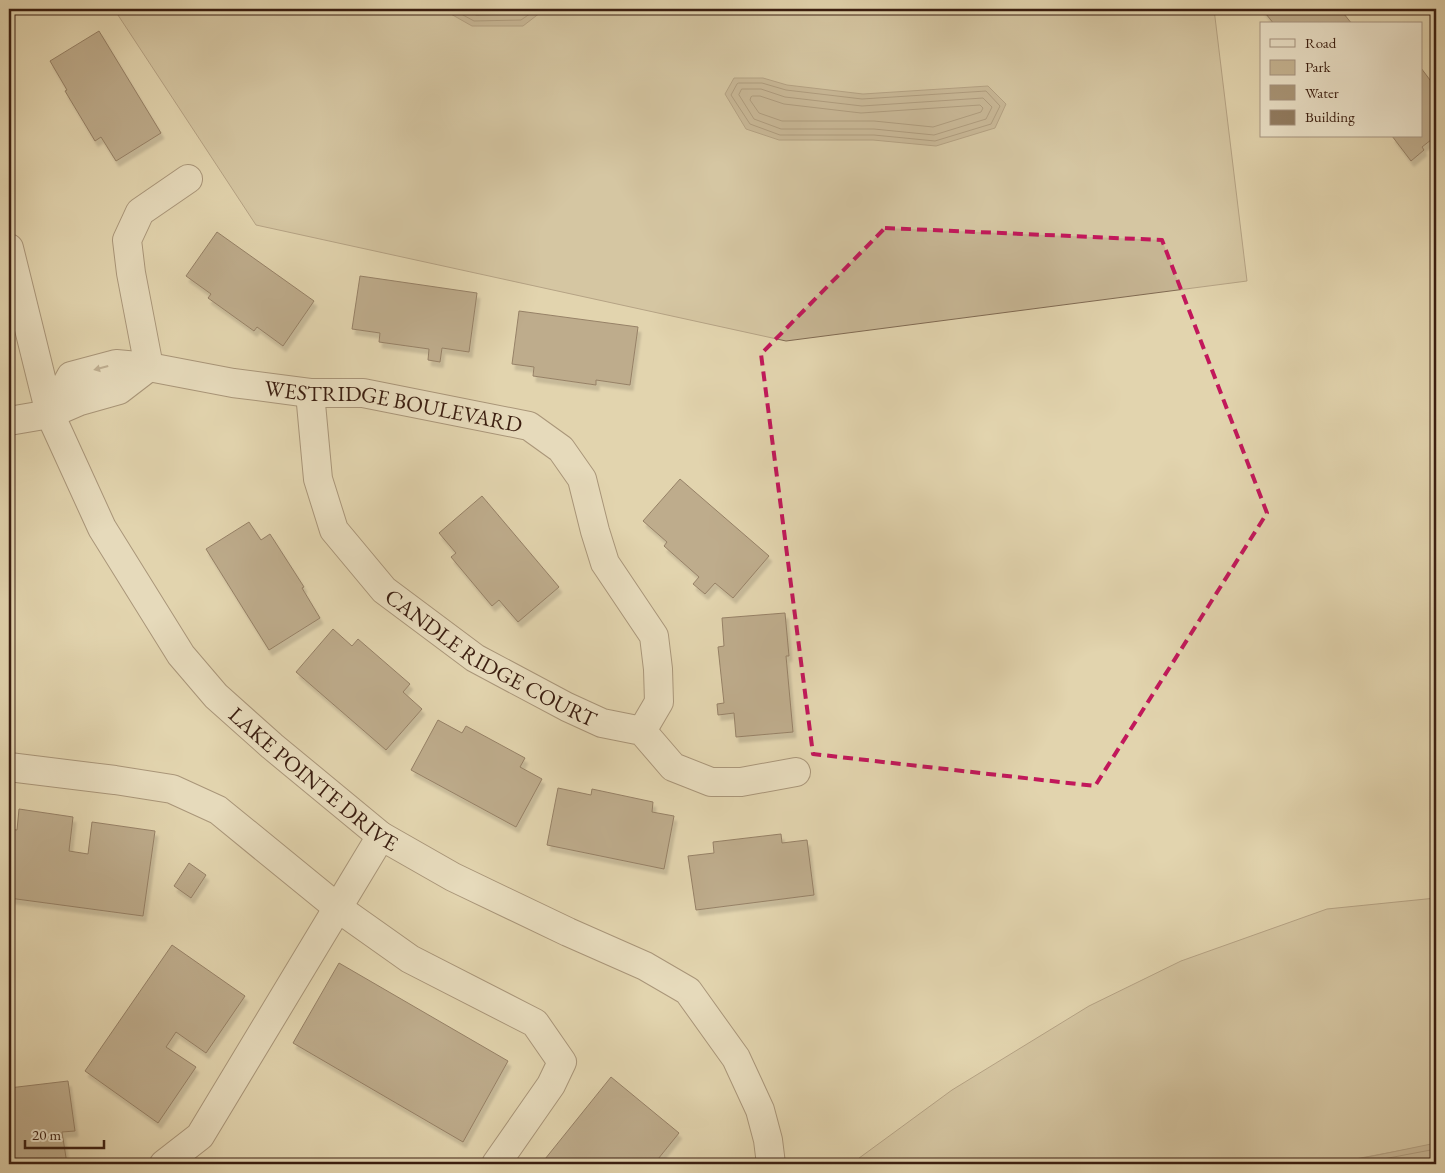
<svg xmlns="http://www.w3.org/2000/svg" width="1445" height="1173" viewBox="0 0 1445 1173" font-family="'EB Garamond',serif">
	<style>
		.green { fill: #c6b593; stroke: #806a52 }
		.water { fill: #a99678; stroke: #7d664e }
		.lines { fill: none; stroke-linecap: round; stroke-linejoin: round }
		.shore { stroke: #725a44; stroke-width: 1 }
		.building { fill: #927d62; stroke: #3b1e10; filter: url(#shadow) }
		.minor-casing { stroke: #654c38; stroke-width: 30 }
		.minor { stroke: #ece3ca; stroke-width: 28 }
		.oneway { fill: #94806d }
		.marked { fill: none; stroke: #c2185b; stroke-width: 4; stroke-dasharray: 10 6; stroke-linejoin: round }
		.labels { text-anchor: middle; stroke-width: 5; stroke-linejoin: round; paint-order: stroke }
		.street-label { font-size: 22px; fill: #3b1e10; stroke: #ece3ca }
	</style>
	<defs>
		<filter id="shadow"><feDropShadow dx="3" dy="5.5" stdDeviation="1" flood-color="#0004"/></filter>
	</defs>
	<rect width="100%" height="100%" fill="#e2d4ae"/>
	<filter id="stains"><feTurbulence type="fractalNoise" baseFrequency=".004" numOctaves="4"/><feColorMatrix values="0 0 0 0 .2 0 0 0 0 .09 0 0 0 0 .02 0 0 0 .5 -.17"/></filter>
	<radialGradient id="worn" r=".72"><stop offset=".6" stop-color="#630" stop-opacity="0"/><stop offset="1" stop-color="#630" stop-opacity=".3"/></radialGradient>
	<g class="green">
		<path d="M 114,9 L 1214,9 L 1247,281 L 786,341 L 256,225 Z"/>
		<path d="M 1436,898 L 1436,1144 L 1328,1164 L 851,1164 L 952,1090 L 1089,1006 L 1181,961 L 1327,909 Z"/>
	</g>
	<g class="water">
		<path d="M 442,9 L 545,9 L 523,26 L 472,26 Z"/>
		<path d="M 734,78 L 763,78 L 787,85 L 863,94 L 988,86 L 1006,104 L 995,128 L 936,146 L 873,140 L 779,140 L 746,129 L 725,94 Z"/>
		<path d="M 1436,1143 L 1436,1164 L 1328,1164 L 1339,1163 Z"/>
	</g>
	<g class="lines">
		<g class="shore">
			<path d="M 452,9 L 474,21 L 521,20 L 537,9"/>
			<path d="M 465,9 L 476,15 L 518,14 L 526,9"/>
			<path d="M 739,83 L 762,83 L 786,90 L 862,99 L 986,91 L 1000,106 L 991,124 L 935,141 L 874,135 L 780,135 L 750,124 L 731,95 L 737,84 Z"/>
			<path d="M 742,89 L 761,89 L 785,97 L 862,106 L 983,98 L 992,107 L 986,119 L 934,135 L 874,129 L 781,129 L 754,119 L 739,95 Z"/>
			<path d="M 753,96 L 760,96 L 784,104 L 861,113 L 980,105 L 983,108 L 981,112 L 933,127 L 874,121 L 782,121 L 759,113 L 750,100 L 751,97 Z"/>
			<path d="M 1357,1164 L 1436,1149"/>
		</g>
	</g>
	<g class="building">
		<path d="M 1262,9 L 1340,9 L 1352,24 L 1274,24 Z"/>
		<path d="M 99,31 L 161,133 L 116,161 L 101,137 L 95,141 L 65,91 L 67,90 L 50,61 Z"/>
		<path d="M 1421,68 L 1436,88 L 1436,136 L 1422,147 L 1424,150 L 1411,161 L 1392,136 L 1421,136 Z"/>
		<path d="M 217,232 L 314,301 L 283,346 L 257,327 L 254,331 L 208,298 L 211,294 L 186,276 Z"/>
		<path d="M 360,276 L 477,293 L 469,352 L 442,348 L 440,362 L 428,360 L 429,349 L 379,342 L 380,333 L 352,329 Z"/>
		<path d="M 519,311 L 638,327 L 630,385 L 596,380 L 596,385 L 533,376 L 534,367 L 512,364 Z"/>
		<path d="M 680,479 L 769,556 L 733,598 L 715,583 L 705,594 L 693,584 L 699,577 L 664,546 L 667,542 L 643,521 Z"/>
		<path d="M 482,496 L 559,587 L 518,622 L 499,600 L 492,606 L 451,557 L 456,553 L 439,533 Z"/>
		<path d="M 249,522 L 261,540 L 270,534 L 304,587 L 302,588 L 320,618 L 269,650 L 206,549 Z"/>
		<path d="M 785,613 L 789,656 L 786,656 L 793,732 L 736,737 L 734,713 L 718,715 L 717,704 L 724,703 L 718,647 L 724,646 L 722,618 Z"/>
		<path d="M 333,629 L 352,646 L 358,639 L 410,684 L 403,692 L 422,709 L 386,750 L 296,672 Z"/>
		<path d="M 438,720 L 462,733 L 466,726 L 525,758 L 520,767 L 542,779 L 516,827 L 411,770 Z"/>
		<path d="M 558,788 L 591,795 L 592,789 L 653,802 L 652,812 L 674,816 L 664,869 L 547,845 Z"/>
		<path d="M 19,809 L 73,817 L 69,851 L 88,854 L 92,822 L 155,831 L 143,916 L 9,898 L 9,829 L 17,830 Z"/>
		<path d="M 781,834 L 782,843 L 807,840 L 814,895 L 696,910 L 688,856 L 714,853 L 713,842 Z"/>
		<path d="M 189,863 L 206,875 L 191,898 L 174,886 Z"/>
		<path d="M 172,945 L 245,996 L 206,1053 L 176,1032 L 166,1047 L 196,1067 L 158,1123 L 85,1071 Z"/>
		<path d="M 339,963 L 508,1061 L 463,1142 L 293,1043 Z"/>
		<path d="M 611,1077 L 679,1133 L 654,1164 L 541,1164 Z"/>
		<path d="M 68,1081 L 75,1131 L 62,1132 L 67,1164 L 10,1164 L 9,1088 Z"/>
	</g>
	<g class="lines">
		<g class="minor-casing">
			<g id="minor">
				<path id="s1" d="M 9,248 L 50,414 L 102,528 L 181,655 L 216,696 L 272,746 L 381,836 L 453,877 L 568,932 L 645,966 L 688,991 L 736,1058 L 760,1110 L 768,1140 L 771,1164"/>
				<path d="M 149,367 L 131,273 L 127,240 L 140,212 L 188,179"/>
				<path id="s2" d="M 310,393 L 318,479 L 334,530 L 384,590 L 475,658 L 567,707 L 602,723 L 642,731 L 673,767 L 711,782 L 741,782 L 796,772"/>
				<path id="s3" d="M 50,414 L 71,376 L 116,364 L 149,367 L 233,383 L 310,393 L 363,393 L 529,426 L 561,449 L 582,479 L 595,531 L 605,563 L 654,636 L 658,669 L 659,702 L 642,731"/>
				<path d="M 9,421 L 50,414 L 80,401 L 119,390 L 149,367"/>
				<path d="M 9,767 L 115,780 L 172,789 L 218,810 L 338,908 L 410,959 L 535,1023 L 562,1062 L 551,1085 L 496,1164"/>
				<path d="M 164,1164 L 200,1136 L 381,836"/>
			</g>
		</g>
		<use href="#minor" class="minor"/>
	</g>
	<defs><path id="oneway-solid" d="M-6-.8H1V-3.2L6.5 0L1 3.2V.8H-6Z" transform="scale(1.25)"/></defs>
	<use class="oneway" href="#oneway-solid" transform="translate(101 368) rotate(165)"/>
	<path d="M0 0H1445V1173H0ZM 885,228 L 1162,240 L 1267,513 L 1095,786 L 813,754 L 761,354 Z" fill="#e2d4ae" fill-opacity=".55" fill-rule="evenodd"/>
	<path class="marked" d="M 885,228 L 1162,240 L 1267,513 L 1095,786 L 813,754 L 761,354 Z"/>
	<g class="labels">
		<g class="street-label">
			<text dy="8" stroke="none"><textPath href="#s3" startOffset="371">WESTRIDGE BOULEVARD</textPath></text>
			<text dy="8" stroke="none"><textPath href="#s2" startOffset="345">CANDLE RIDGE COURT</textPath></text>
			<text dy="8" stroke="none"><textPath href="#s1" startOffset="628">LAKE POINTE DRIVE</textPath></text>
		</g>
	</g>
	<rect width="1445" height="1173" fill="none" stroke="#e2d4ae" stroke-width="30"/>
	<rect x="10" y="10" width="1425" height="1153" fill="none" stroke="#3b1e10" stroke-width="2.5"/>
	<rect x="15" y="15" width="1415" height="1143" fill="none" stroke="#3b1e10"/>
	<rect x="1260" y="22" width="162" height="115" fill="#ece3ca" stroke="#a59480"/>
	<rect x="1270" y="39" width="25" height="8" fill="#ece3ca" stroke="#a59480"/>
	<text x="1305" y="48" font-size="15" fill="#3b1e10">Road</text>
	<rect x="1270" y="60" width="25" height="15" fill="#c6b593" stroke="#a59480"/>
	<text x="1305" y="72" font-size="15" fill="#3b1e10">Park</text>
	<rect x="1270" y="85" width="25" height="15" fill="#a99678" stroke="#a59480"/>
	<text x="1305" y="98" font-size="15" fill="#3b1e10">Water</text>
	<rect x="1270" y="110" width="25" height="15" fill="#927d62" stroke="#a59480"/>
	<text x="1305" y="122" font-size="15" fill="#3b1e10">Building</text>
	<path d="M25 1140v8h79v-8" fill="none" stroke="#3b1e10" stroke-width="2.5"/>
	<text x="32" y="1140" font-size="15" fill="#3b1e10" stroke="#ece3ca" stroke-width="4" paint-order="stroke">20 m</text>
	<rect width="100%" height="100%" filter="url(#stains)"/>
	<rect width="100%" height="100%" fill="url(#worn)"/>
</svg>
